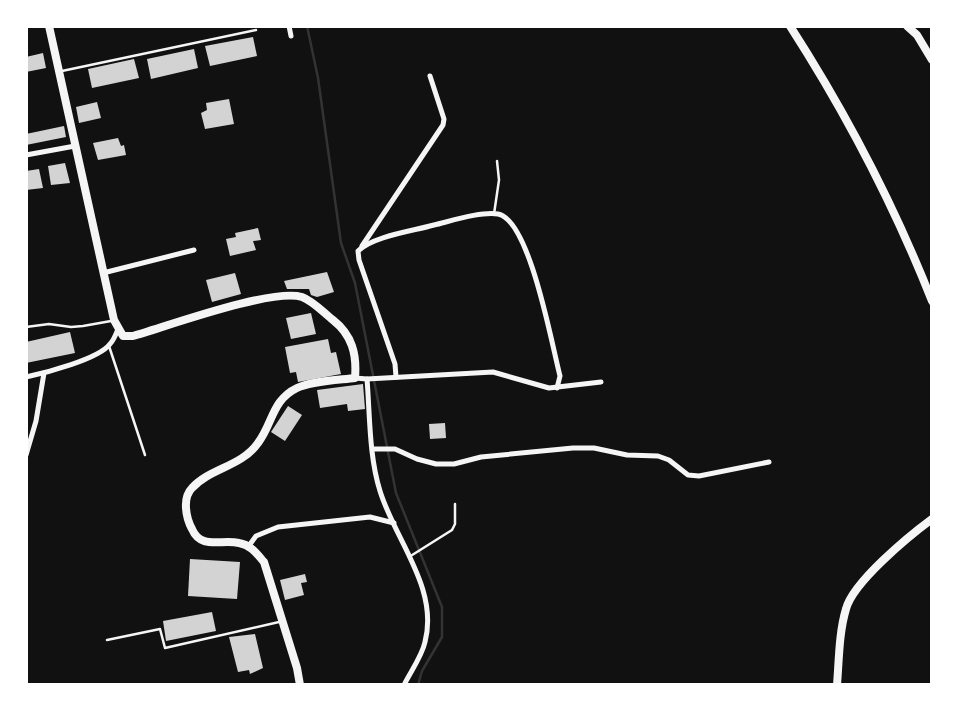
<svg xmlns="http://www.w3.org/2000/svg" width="958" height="711" viewBox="0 0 958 711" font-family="'Noto Serif',serif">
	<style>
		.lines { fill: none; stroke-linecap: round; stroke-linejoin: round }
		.stream { stroke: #333; stroke-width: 2.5 }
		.building { fill: #d3d3d3 }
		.service { stroke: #f5f5f5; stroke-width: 2.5 }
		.minor { stroke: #f5f5f5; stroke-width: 5 }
		.secondary { stroke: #f5f5f5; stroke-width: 8 }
	</style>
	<rect width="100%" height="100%" fill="#111"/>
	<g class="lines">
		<path class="stream" d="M 307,26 L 318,78 L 341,243 L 355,283 L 396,493 L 442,607 L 442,637 L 422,671 L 418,685"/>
	</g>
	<g class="building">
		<path d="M 253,37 L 257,56 L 210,66 L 205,46 Z"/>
		<path d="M 194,49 L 198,68 L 151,79 L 147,59 Z"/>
		<path d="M 43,53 L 46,68 L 26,72 L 26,57 Z"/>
		<path d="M 134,59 L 139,78 L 92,88 L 88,69 Z"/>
		<path d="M 229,99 L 234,124 L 205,129 L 201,113 L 207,110 L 206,103 Z"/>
		<path d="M 97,102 L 101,118 L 79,123 L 76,107 Z"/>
		<path d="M 64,126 L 66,137 L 26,145 L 26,134 Z"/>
		<path d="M 118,138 L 121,146 L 124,145 L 126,155 L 98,160 L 93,143 Z"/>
		<path d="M 65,163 L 70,183 L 51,185 L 48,166 Z"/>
		<path d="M 39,169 L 43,188 L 26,190 L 26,171 Z"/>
		<path d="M 258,228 L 261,240 L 253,241 L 256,250 L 230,256 L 226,239 L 236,237 L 235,233 Z"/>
		<path d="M 327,272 L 334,292 L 317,297 L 311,295 L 309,289 L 287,289 L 284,281 Z"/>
		<path d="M 235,273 L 241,294 L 212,302 L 206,280 Z"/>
		<path d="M 311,313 L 316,334 L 291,339 L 286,318 Z"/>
		<path d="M 70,332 L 75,353 L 26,363 L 26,342 Z"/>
		<path d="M 328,339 L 331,353 L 336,352 L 341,374 L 298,382 L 296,372 L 290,373 L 285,347 Z"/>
		<path d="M 363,384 L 365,409 L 348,411 L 347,404 L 320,408 L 317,390 Z"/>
		<path d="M 288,406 L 302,415 L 285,441 L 271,432 Z"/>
		<path d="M 445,423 L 446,438 L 430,439 L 429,424 Z"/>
		<path d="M 190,559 L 240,562 L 237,599 L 188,596 Z"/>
		<path d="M 305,574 L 307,582 L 301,583 L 304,595 L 285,600 L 280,580 Z"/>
		<path d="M 212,612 L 216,631 L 166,641 L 163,621 Z"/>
		<path d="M 255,634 L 263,668 L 250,674 L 249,670 L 238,672 L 229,637 Z"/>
	</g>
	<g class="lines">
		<g class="service">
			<path d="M 62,71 L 256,30"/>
			<path d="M 494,214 L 499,180 L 497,161"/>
			<path d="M 26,327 L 49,324 L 71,327 L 83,326 L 111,321"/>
			<path d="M 109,346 L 145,455"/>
			<path d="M 409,557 L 452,530 L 455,524 L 455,504"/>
			<path d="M 107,640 L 160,629 L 165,648 L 279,622"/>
		</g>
		<g class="minor">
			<path d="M 289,26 L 291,36"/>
			<path d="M 26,155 L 75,146"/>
			<path d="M 362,246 L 443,125 L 444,119 L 430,76"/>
			<path d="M 103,273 L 194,250"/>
			<path d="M 26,377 C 45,373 99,359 110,344 C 114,340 116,334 118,329"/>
			<path d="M 396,377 L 395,364 L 359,260 L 358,251 C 373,236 413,231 434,225 C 451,221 482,211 498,214 C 530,220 552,346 560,376 L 557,388"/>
			<path d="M 355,378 L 367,379 L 493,372 L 549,388 L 601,382"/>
			<path d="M 367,379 C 370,416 369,456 380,491 C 395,540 439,588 425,642 C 422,656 411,671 404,685"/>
			<path d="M 373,449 L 395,449 L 417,459 L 436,464 L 454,464 L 481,457 L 573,448 L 594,448 L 627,455 L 658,456 L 669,460 L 688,475 L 699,476 L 769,462"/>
			<path d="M 26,455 L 36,421 L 44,373"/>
			<path d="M 248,547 L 256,536 L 278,527 L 370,517 L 394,523"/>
		</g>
		<g class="secondary">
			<path d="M 49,26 L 114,320 L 123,336 L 133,336 C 168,326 272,288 302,297 C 313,301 324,313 333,320 C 352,335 357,354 355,378 C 339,380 311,381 297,388 C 272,400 273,423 258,443 C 241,467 210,468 192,488 C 182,498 186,518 192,529 C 201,550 221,539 239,543 C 251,545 257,554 264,562 L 297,668 L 300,685"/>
			<path d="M 790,26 C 846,113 894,205 932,301"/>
			<path d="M 907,26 L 917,35 L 932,60"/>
			<path d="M 837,685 C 839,660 839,632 846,609 C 853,582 909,536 932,519"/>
		</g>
	</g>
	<rect width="958" height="711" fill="none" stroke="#ffffff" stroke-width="56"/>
</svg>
